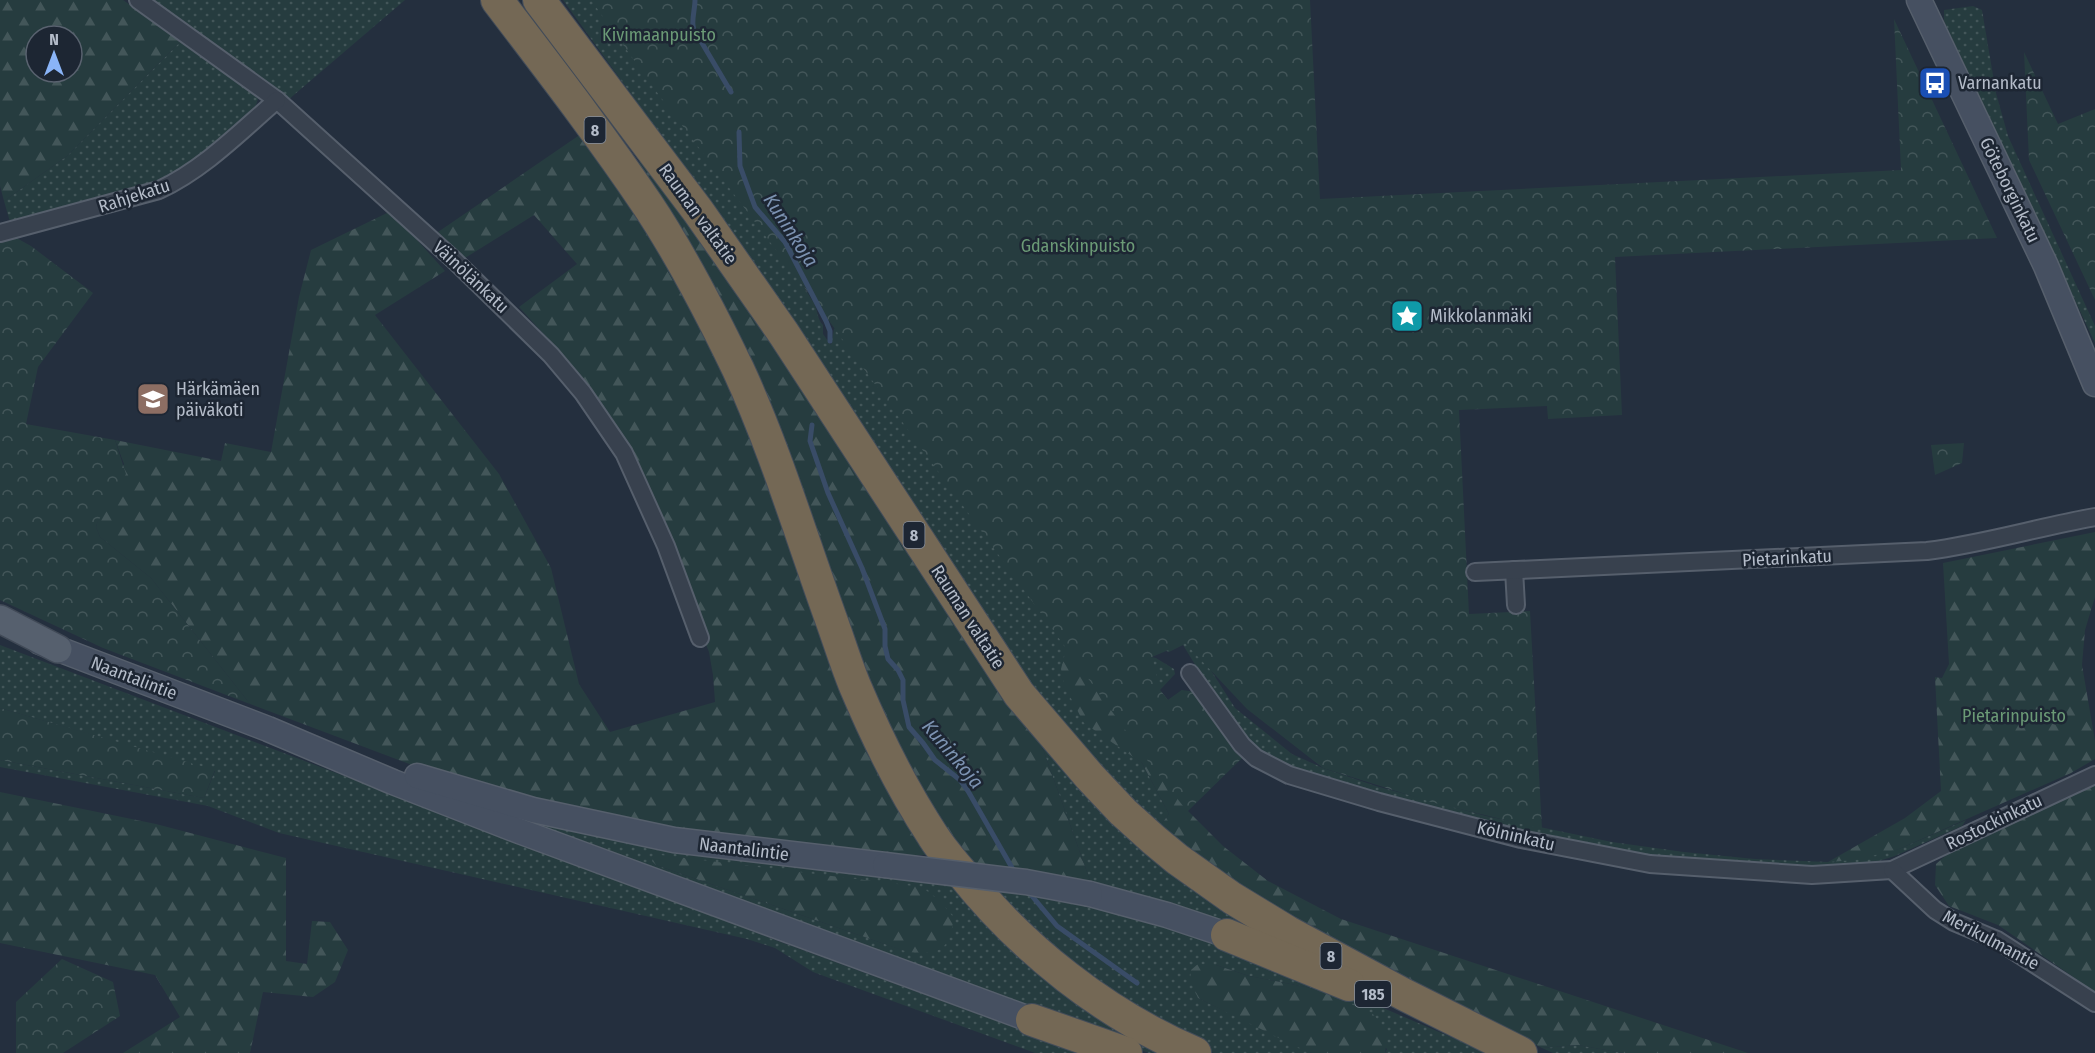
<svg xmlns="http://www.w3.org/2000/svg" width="2095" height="1053" viewBox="0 0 2095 1053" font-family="'Fira Sans Condensed',sans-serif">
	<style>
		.grass { fill: url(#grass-dots); fill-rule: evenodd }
		.forest { fill: url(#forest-firs); fill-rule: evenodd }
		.park { fill: url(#park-crowns) }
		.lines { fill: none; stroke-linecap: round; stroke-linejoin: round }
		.stream { stroke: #394c67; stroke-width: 5 }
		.street-casing { stroke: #565f6c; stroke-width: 20 }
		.secondary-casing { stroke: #565f6c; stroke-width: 27 }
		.primary-casing { stroke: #414a57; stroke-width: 30 }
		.highway-casing { stroke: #434c59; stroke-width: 34 }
		.street { stroke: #38414e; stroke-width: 16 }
		.secondary { stroke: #465061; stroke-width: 24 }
		.primary { stroke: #56606e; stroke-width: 27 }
		.highway { stroke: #746855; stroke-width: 32 }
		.secondary-bridge-casing { stroke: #565f6c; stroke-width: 27; stroke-linecap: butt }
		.secondary-bridge { stroke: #465061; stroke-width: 24 }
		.labels { text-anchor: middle; stroke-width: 5; stroke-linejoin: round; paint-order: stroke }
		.shield { fill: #1d2633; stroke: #878f9c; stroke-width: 1.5 }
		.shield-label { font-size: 16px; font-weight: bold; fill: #b4bcc9 }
		.park-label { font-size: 18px; fill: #6b9a76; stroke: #1d2633 }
		.poi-label { font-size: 18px; fill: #b4bcc9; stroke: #1d2633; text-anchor: start }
		.street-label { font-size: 18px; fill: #b4bcc9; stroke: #1d2633 }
		.water-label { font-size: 20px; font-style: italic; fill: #7c92b1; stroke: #1d2633 }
	</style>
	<defs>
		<pattern id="grass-dots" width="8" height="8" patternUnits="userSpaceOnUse" patternTransform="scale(1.5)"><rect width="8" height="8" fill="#263c3f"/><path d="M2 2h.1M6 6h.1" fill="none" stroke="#435659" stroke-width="1.8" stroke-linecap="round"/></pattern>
		<pattern id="forest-firs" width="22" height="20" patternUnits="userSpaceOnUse" patternTransform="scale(1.5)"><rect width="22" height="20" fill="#263c3f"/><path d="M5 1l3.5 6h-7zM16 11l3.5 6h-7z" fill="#435659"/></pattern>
		<pattern id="park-crowns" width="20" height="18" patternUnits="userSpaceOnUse" patternTransform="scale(1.5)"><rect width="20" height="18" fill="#263c3f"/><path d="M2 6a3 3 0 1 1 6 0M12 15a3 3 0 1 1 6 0" fill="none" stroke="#435659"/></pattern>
	</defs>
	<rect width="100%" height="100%" fill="#242f3e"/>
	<g class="grass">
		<path d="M 151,0 L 405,0 L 288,100 Z"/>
		<path d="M 563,0 L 622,0 L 786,257 C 795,273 804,288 814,303 C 818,311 817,319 823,325 L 823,334 L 831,345 L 834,329 L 838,326 L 1090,643 L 1156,658 L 1174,669 L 1175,674 L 1160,690 L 1118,745 L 1142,763 L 1169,814 L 1160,826 L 1138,810 L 1036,696 L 754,264 Z"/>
		<path d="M 1973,6 L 1982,10 L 1996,93 L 2008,136 L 2095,326 L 2095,343 L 1944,21 L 1944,10 Z"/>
		<path d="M 181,41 L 256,92 L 258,99 L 255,108 L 210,150 L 172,177 L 145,187 L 10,222 L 4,201 L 67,156 Z"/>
		<path d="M 1153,618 L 1198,650 L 1235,708 L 1292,754 L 1323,768 L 1376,786 L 1486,816 L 1612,842 L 1684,852 L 1755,859 L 1828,862 L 1899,849 L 1966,820 L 1962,826 L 1895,856 L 1866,865 L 1817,869 L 1683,859 L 1629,852 L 1523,832 L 1284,768 L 1262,756 L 1221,707 L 1183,645 L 1169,652 L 1152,645 Z"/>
		<path d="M 0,645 L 775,940 L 1084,1053 L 1035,1053 L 813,972 L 775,948 L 747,939 L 279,833 L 208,806 L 0,767 L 0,760 L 204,798 L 215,771 L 0,708 Z"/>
		<path d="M 1040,741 L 1280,939 L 1092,886 Z"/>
		<path d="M 526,820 L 690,854 L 954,884 L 1174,1053 L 1149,1053 L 1128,1046 L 669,878 ZM 652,860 L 908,952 L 656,865 Z"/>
		<path d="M 981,887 L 1041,896 L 1140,918 L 1281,964 L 1488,1053 L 1385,1053 L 1387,1049 L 1316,989 L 1249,976 L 1216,965 L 1198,998 L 1312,1053 L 1214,1053 L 1201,1048 L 1136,1013 Z"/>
		<path d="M 1578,1045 L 1623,1053 L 1553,1053 L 1542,1048 Z"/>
	</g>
	<g class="forest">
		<path d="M 0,0 L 123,0 L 181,41 L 67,156 L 4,201 L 0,186 ZM 36,36 L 72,36 L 72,72 L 36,72 Z"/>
		<path d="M 581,134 L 680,285 L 725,365 L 933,855 L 885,855 L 678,828 L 604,816 L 412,765 L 250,704 L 151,578 L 100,537 L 96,527 L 97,523 L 124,464 L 115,440 L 221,461 L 225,443 L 271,452 L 299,297 L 311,250 L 391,211 L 445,271 L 375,315 L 499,474 L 551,568 L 579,684 L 610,732 L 715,702 L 713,675 L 709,652 L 629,449 L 572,365 L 519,307 L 577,264 L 534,215 L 465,258 L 438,232 Z"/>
		<path d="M 645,158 L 723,268 L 1040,741 L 1092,886 L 973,865 L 917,791 L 637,164 Z"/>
		<path d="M 2095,532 L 2095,597 L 2085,630 L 2082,665 L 2095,741 L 2095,759 L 2071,773 L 1899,849 L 1856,860 L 1828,862 L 1905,818 L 1941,791 L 1935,677 L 1942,678 L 1949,664 L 1943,563 Z"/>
		<path d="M 1074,645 L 1150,678 L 1168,700 L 1182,690 L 1219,728 L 1231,745 L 1244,756 L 1188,811 L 1223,846 L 1268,881 L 1341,919 L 1748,1053 L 1623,1053 L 1578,1045 L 1542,1048 L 1296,920 L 1223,876 L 1160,826 L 1169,814 L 1142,763 L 1084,723 L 1065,687 L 1061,669 L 1065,653 Z"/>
		<path d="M 2095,785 L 2095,992 L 1998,925 L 1949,906 L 1935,885 L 1936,864 L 1951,851 L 2071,792 Z"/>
		<path d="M 0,792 L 156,824 L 286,858 L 286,961 L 307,964 L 312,921 L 330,922 L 348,950 L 335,982 L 313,997 L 263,992 L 250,1053 L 123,1053 L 180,1017 L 155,975 L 0,943 Z"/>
		<path d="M 661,855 L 922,887 L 941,902 L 954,918 C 948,952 941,954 908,952 L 656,865 L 652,861 L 654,857 Z"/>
		<path d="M 1198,964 L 1216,965 L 1249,976 L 1316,989 L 1372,1013 L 1388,1032 L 1385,1053 L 1312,1053 L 1295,1046 L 1198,998 L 1190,980 L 1191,970 Z"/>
	</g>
	<g class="park">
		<path d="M 591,0 L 1310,0 L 1320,199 L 1901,170 L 1894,19 L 1997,238 L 1615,257 L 1622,415 L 1548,419 L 1547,406 L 1459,410 L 1469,614 L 1530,611 L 1542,829 L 1431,802 L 1323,768 L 1247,709 L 1185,643 L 1152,657 L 1160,690 L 1168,700 L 1182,690 L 1196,692 L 1231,745 L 1244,756 L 1187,811 L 1150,764 L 819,307 L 656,91 Z"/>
		<path d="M 2024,52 L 2058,124 L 2095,109 L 2095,300 L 2029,160 Z"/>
		<path d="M 13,236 L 31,246 L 93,293 L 38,367 L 26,424 L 115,440 L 126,474 L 97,523 L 96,527 L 100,537 L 151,578 L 250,704 L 103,648 L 0,600 L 0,239 Z"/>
		<path d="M 1964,443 L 1962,463 L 1935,475 L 1931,445 Z"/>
		<path d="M 0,708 L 215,770 L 204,798 L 0,760 Z"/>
		<path d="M 62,959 L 113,982 L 120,1016 L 63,1053 L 16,1053 L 16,1002 Z"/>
	</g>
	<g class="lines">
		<g class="stream">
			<path d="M 695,0 C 695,13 688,27 699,38 L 731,92"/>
			<path d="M 739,132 L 740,166 L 755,207 L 785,242 L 826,321 L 830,331 L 830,341"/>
			<path d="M 812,425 L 810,441 L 828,493 L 862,568 L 885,629 L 885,646 L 888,659 L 898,670 L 903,680 L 903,700 L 909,727 L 923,743 L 935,760 L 960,780 L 968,791 L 1015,873"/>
			<path d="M 1027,890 L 1057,926 L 1137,983"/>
		</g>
		<g class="street-casing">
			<g id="street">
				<path d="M 138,0 L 277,100 L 454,260 L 551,355 L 583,393 L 624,453 L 666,546 L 700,638"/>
				<path d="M 0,233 L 159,190 C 204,169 240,132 277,100"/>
				<path d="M 1514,570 L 1516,605"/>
				<path d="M 1475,572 L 1927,551 C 1983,544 2039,527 2095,517"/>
				<path d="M 1190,673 L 1242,745 L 1256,758 L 1289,775 L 1379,802 L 1521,839 L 1650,864 L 1812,875 L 1892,870 L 2095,775"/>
				<path d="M 1892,870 L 1935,910 L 1954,922 L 1997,940 L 2095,1003"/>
			</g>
		</g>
		<g class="secondary-casing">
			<g id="secondary">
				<path d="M 1919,0 L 2046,266 L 2095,384"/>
				<path d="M 40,642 L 268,729 L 393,782 L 519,831 L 1032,1020"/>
				<path d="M 417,776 L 533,810 L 674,840 L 885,865"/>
				<path d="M 1090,894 L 1167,915 L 1227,935"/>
			</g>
		</g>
		<g class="primary-casing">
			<path id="primary" d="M 0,619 L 58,649"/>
		</g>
		<g class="highway-casing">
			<g id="highway">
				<path d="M 497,0 C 548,67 600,134 647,204 C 682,256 711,313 738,369 C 775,449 801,536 831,619 C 839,641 846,664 855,686 C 877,738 902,789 933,836 C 941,849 951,860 961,872 C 1022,949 1104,1014 1195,1053"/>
				<path d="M 539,0 L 698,211 L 784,334 L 1019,694 L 1090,777 L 1123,812 L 1154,840 L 1177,859 L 1232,898 L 1288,932 L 1403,994 L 1521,1053"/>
				<path d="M 1227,935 L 1349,985"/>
				<path d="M 1032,1020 L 1126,1053"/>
			</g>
		</g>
		<use href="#street" class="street"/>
		<use href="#secondary" class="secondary"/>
		<use href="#primary" class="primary"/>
		<use href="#highway" class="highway"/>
		<g class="secondary-bridge-casing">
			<path id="secondary-bridge" d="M 885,865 L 1026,882 L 1090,894"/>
		</g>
		<use href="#secondary-bridge" class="secondary-bridge"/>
	</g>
	<defs>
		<g id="bus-square" transform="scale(1.725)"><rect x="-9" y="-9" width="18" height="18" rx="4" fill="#1a4fb4" stroke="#1d2633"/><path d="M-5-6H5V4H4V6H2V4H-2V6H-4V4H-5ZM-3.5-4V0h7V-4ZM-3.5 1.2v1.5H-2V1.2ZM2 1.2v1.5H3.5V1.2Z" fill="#fff"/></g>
		<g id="sight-square" transform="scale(1.725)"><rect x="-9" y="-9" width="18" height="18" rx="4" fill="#0f9aa8" stroke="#1d2633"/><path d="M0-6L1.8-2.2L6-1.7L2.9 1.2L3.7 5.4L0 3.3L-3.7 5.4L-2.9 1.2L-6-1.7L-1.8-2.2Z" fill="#fff"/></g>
		<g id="school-square" transform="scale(1.725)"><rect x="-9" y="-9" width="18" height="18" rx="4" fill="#8d6e63" stroke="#1d2633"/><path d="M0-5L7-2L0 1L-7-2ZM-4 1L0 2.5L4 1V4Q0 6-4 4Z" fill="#fff"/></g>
	</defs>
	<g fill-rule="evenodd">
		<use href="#bus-square" x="1935" y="83"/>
		<use href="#sight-square" x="1407" y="316"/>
		<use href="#school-square" x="153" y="399"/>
	</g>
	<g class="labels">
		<g class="shield">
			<rect x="584.5" y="117" width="21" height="26" rx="4.5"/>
			<rect x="903.5" y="522" width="21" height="26" rx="4.5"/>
			<rect x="1320.5" y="943" width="21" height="26" rx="4.5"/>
			<rect x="1355" y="981" width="36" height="26" rx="4.5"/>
		</g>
		<g class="shield-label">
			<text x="595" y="136">8</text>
			<text x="914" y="541">8</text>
			<text x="1331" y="962">8</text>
			<text x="1373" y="1000">185</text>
		</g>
		<g class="park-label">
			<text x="659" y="41">Kivimaanpuisto</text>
			<text x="1078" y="252">Gdanskinpuisto</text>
			<text x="2014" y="722">Pietarinpuisto</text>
		</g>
		<g class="poi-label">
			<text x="1958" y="89">Varnankatu</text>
			<text x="1430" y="322">Mikkolanmäki</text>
			<text x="176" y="395">Härkämäen<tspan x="176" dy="21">päiväkoti</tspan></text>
		</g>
		<g class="street-label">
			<text transform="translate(2010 190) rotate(64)" y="6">Göteborginkatu</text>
			<text transform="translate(134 196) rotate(-18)" y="6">Rahjekatu</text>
			<text transform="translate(698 214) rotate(54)" y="6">Rauman valtatie</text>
			<text transform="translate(471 277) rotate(43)" y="6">Väinölänkatu</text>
			<text transform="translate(1787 558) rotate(-3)" y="6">Pietarinkatu</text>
			<text transform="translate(968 617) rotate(57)" y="6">Rauman valtatie</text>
			<text transform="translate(134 678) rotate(21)" y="6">Naantalintie</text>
			<text transform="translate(1994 822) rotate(-26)" y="6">Rostockinkatu</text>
			<text transform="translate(1516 836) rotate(13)" y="6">Kölninkatu</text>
			<text transform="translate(744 849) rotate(7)" y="6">Naantalintie</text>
			<text transform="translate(1991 940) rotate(28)" y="6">Merikulmantie</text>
		</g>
		<g class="water-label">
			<text transform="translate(791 230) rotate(57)" y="7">Kuninkoja</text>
			<text transform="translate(953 754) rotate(50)" y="7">Kuninkoja</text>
		</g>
	</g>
	<g transform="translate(54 54)"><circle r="28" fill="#1d2633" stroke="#59626f" stroke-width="1.5"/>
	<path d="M0-4.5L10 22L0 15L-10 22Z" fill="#8ab4f8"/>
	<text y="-9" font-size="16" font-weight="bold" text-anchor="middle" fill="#b4bcc9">N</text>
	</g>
</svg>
